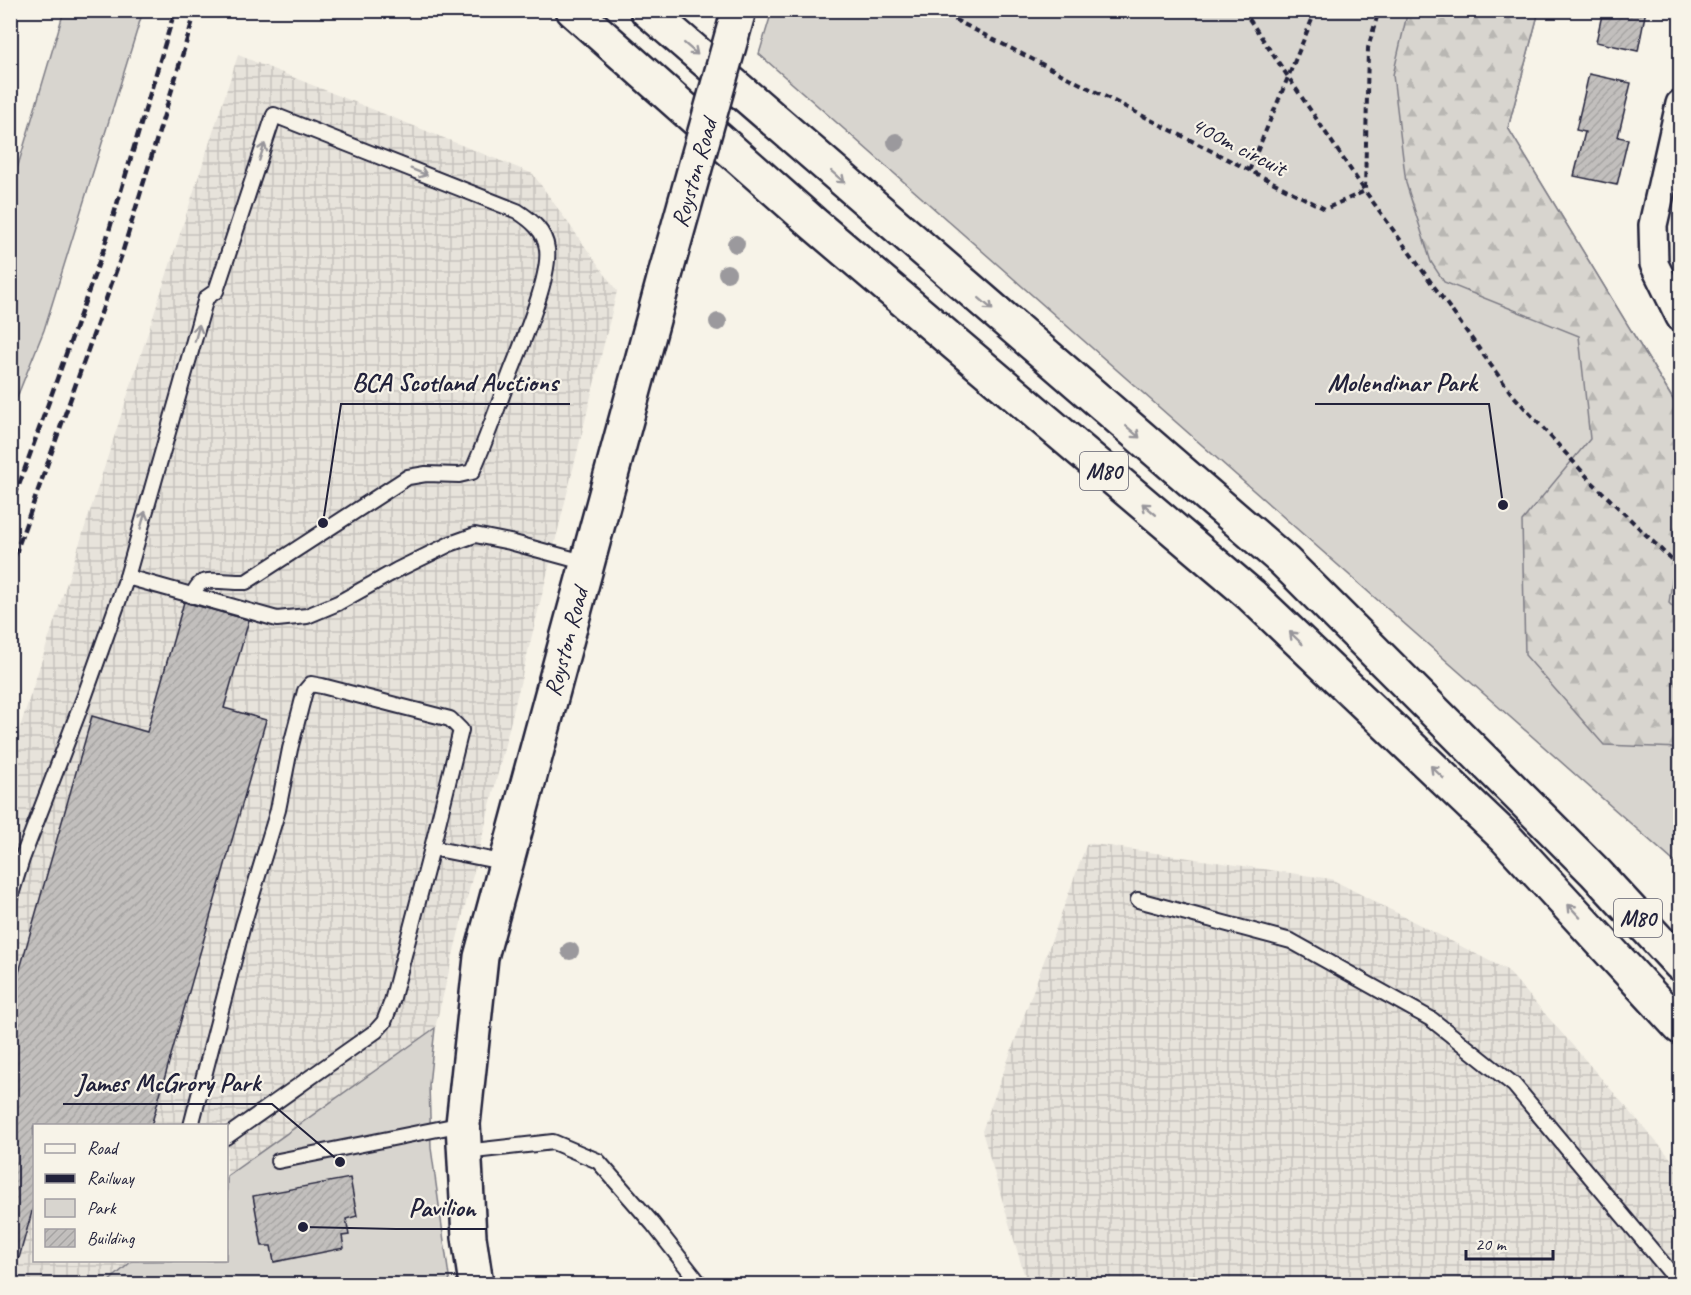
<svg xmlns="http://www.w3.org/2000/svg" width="1691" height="1295" viewBox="0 0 1691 1295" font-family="Caveat,sans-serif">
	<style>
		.industrial { fill: url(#industrial-grid) }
		.green { fill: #d8d5cf; stroke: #7d7c85; stroke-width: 1.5 }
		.forest { fill: url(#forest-firs); stroke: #7d7c85; stroke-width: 1.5 }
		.building { fill: url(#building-hatch); stroke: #22223b; stroke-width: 1.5 }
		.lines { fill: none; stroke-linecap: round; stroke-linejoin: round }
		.service-casing { stroke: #22223b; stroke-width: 18 }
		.minor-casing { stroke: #22223b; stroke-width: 32 }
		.tertiary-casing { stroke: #22223b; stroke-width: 38 }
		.motorway-casing { stroke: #22223b; stroke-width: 38 }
		.path { stroke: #22223b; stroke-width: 4; stroke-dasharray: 6 4.5; stroke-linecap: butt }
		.service { stroke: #f7f3e8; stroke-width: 14 }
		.minor { stroke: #f7f3e8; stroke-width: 27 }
		.tertiary { stroke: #f7f3e8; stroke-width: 33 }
		.motorway { stroke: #f7f3e8; stroke-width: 33 }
		.rail { stroke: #22223b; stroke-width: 4.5; stroke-dasharray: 9 4.5; stroke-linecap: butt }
		.tertiary-bridge-casing { stroke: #22223b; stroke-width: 38; stroke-linecap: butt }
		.tertiary-bridge { stroke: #f7f3e8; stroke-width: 33 }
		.tree { fill: #9b999d }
		.oneway { stroke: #97959a }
		.labels { text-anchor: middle; stroke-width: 4.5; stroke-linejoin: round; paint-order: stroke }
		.shield { fill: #f7f3e8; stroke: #62616f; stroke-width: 1.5 }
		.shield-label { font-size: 22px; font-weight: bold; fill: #22223b }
		.street-label { font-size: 24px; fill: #22223b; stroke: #f7f3e8 }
		.leader { fill: none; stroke: #22223b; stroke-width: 2 }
		.callout-dot { fill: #22223b; stroke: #f7f3e8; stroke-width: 2 }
		.callout-label { font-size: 26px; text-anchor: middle; font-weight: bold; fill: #22223b; stroke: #f7f3e8; stroke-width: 4.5; stroke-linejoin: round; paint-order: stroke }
	</style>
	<defs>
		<pattern id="industrial-grid" width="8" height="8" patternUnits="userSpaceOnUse" patternTransform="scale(1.5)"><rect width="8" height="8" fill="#e7e3db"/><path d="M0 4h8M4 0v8" fill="none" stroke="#c6c2bd"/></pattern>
		<pattern id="forest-firs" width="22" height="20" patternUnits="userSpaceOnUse" patternTransform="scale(1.5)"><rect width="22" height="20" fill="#d8d5cf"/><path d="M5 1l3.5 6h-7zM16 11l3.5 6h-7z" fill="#b9b7b3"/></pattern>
		<pattern id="building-hatch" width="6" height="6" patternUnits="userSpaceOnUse" patternTransform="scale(1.5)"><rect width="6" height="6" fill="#c2bfbd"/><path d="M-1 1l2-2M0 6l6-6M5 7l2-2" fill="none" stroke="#a6a4a3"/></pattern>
	</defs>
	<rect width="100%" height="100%" fill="#f7f3e8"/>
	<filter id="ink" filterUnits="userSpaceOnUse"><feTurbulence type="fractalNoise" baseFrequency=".0167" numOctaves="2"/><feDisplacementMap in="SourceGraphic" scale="12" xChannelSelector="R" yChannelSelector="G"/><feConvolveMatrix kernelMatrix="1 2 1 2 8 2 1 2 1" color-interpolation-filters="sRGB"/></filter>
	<g filter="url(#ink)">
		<g class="industrial">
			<path d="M 238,55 L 533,174 L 617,291 L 435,1028 L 227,1176 L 226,1126 L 34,1126 L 34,1260 L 132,1261 L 106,1284 L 11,1284 L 11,755 Z"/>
			<path d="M 1087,843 L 1331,879 L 1507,970 L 1680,1169 L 1680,1284 L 1027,1284 L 982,1131 Z"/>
		</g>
		<g class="green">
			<path d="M 64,11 L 143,11 L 44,330 L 11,412 L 11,189 Z"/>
			<path d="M 772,11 L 1539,11 L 1508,128 L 1680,411 L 1680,867 L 759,54 Z"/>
			<path d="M 435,1028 L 429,1085 L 431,1148 L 450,1284 L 106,1284 L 132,1261 L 226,1260 L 227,1176 Z"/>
		</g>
		<path class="forest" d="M 1408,10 L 1539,11 L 1508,128 L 1680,411 L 1680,526 L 1669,603 L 1680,614 L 1680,748 L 1604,745 L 1525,655 L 1522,521 L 1590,439 L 1579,336 L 1444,282 L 1431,262 L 1406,183 L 1393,75 Z"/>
		<g class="building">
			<path d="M 1603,10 L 1646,10 L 1638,51 L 1596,42 Z"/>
			<path d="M 1589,74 L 1631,83 L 1618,137 L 1628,139 L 1617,185 L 1574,176 L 1585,132 L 1576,130 Z"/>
			<path d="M 184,602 L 249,620 L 224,708 L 266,720 L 151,1126 L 34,1126 L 34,1208 L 33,1208 L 19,1258 L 10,1256 L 10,1004 L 92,716 L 147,732 Z"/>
			<path d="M 350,1178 L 357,1216 L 346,1219 L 349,1235 L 342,1236 L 344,1248 L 274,1262 L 271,1246 L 262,1246 L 253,1196 Z"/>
		</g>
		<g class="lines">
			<g class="service-casing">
				<g id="service">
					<path d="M 127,577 L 277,619 L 307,616 L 338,603 L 397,570 L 450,544 L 475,535 L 510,542 L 587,563"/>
					<path d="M 432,848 L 507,863"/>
					<path d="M 10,898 L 22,859 L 85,695 L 127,577 L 206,298 L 216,291 L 274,115 L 517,211 C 531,220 545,231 547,249 C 551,277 520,348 509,377 C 497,408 486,441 472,472 L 459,475 L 426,474 L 408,477 L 246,582 C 234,583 208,578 201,583 C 197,585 194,592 192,596"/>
					<path d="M 1138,900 L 1291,941 L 1431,1019 L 1514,1085 L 1680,1284"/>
					<path d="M 191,1126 L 243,925 L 278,810 L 290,749 L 305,691 L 311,684 L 322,686 L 450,719 L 461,730 L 432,848 L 392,1001 L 384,1022 L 376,1031 L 226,1137"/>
					<path d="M 465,1152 L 553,1142 L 598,1161 L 653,1224 L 700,1284"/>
					<path d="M 278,1161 L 463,1124"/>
				</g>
			</g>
			<g class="minor-casing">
				<path id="minor" d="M 1680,104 L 1653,225 L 1654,264 L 1680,317"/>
			</g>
			<g class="tertiary-casing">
				<path id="tertiary" d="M 476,1284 L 469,1237 L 463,1124 L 481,957 L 667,268"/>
			</g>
			<g class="motorway-casing">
				<g id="motorway">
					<path d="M 573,10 L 814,224 L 1251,595 L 1505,837 L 1680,1027"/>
					<path d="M 647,10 L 1284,561 L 1595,872 L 1680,964"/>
				</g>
			</g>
			<g class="path">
				<path d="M 936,10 L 1325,209 L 1365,191 L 1368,48 L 1379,10"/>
				<path d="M 1243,10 L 1365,191 L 1511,393 L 1591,481 L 1680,568"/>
				<path d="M 1249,171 L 1316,10"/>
			</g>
			<use href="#service" class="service"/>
			<use href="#minor" class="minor"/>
			<use href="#tertiary" class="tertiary"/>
			<use href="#motorway" class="motorway"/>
			<g class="rail">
				<path d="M 10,510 L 103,251 L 175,10"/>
				<path d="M 10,569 L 121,257 L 196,10"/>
			</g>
			<g class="tertiary-bridge-casing">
				<path id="tertiary-bridge" d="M 667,268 L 739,10"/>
			</g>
			<use href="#tertiary-bridge" class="tertiary-bridge"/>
		</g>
		<g class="tree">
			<circle cx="896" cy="142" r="9"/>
			<circle cx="736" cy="244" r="9"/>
			<circle cx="727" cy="273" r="9"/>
			<circle cx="718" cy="322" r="9"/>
			<circle cx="570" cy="951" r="9"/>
		</g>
		<defs><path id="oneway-shaft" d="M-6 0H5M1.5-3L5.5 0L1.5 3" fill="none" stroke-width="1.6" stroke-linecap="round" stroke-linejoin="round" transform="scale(1.5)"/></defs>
		<g class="oneway">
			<use href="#oneway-shaft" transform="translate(691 49) rotate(41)"/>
			<use href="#oneway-shaft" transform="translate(262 152) rotate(-72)"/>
			<use href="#oneway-shaft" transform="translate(419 172) rotate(22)"/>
			<use href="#oneway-shaft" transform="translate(838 177) rotate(41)"/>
			<use href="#oneway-shaft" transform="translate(986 304) rotate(41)"/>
			<use href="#oneway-shaft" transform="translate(197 333) rotate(-75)"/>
			<use href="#oneway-shaft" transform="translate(1133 432) rotate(41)"/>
			<use href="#oneway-shaft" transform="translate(1149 509) rotate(-140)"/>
			<use href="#oneway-shaft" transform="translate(143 520) rotate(-74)"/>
			<use href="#oneway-shaft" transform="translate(1296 638) rotate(-136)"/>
			<use href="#oneway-shaft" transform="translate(1437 772) rotate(-136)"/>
			<use href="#oneway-shaft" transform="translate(1574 911) rotate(-133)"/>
		</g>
	</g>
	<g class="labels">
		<g class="shield">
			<rect x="1080" y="452" width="48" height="38" rx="4.5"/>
			<rect x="1614" y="899" width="48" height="38" rx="4.5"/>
		</g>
		<g class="shield-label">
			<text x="1104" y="479">M80</text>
			<text x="1638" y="926">M80</text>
		</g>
		<g class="street-label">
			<text transform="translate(1239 146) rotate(27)" y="8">400m circuit</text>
			<text transform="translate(694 173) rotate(-74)" y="8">Royston Road</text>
			<text transform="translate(566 642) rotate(-75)" y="8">Royston Road</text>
		</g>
	</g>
	<path class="leader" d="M1503 505L1489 404H1315M323 523L341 404H570M340 1162L272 1104H63M303 1227L396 1229H487"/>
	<g class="callout-dot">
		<circle cx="1503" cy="505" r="6"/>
		<circle cx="323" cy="523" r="6"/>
		<circle cx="340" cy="1162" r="6"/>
		<circle cx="303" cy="1227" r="6"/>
	</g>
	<g class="callout-label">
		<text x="1402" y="391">Molendinar Park</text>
		<text x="455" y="391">BCA Scotland Auctions</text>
		<text x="168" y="1091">James McGrory Park</text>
		<text x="442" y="1216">Pavilion</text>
	</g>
	<rect width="1691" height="1295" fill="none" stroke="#f7f3e8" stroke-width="36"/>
	<rect x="18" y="18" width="1655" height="1259" fill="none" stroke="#22223b" stroke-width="2" filter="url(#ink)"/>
	<rect x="33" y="1124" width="195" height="138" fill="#f7f3e8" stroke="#a29fa3" stroke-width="1.5"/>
	<rect x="45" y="1144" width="30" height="9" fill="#f7f3e8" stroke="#a29fa3" stroke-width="1.5"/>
	<text x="87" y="1154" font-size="18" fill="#22223b">Road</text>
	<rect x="45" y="1174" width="30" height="9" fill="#22223b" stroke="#a29fa3" stroke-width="1.5"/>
	<text x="87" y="1184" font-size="18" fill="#22223b">Railway</text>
	<rect x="45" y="1199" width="30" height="18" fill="#d8d5cf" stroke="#a29fa3" stroke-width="1.5"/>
	<text x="87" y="1214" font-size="18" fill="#22223b">Park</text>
	<rect x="45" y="1229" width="30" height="18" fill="url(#building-hatch)" stroke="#a29fa3" stroke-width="1.5"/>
	<text x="87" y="1244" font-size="18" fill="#22223b">Building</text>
	<path d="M1466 1250v9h87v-9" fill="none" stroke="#22223b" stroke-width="3"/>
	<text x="1475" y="1250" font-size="18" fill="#22223b" stroke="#f7f3e8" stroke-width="4.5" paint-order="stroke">20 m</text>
</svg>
